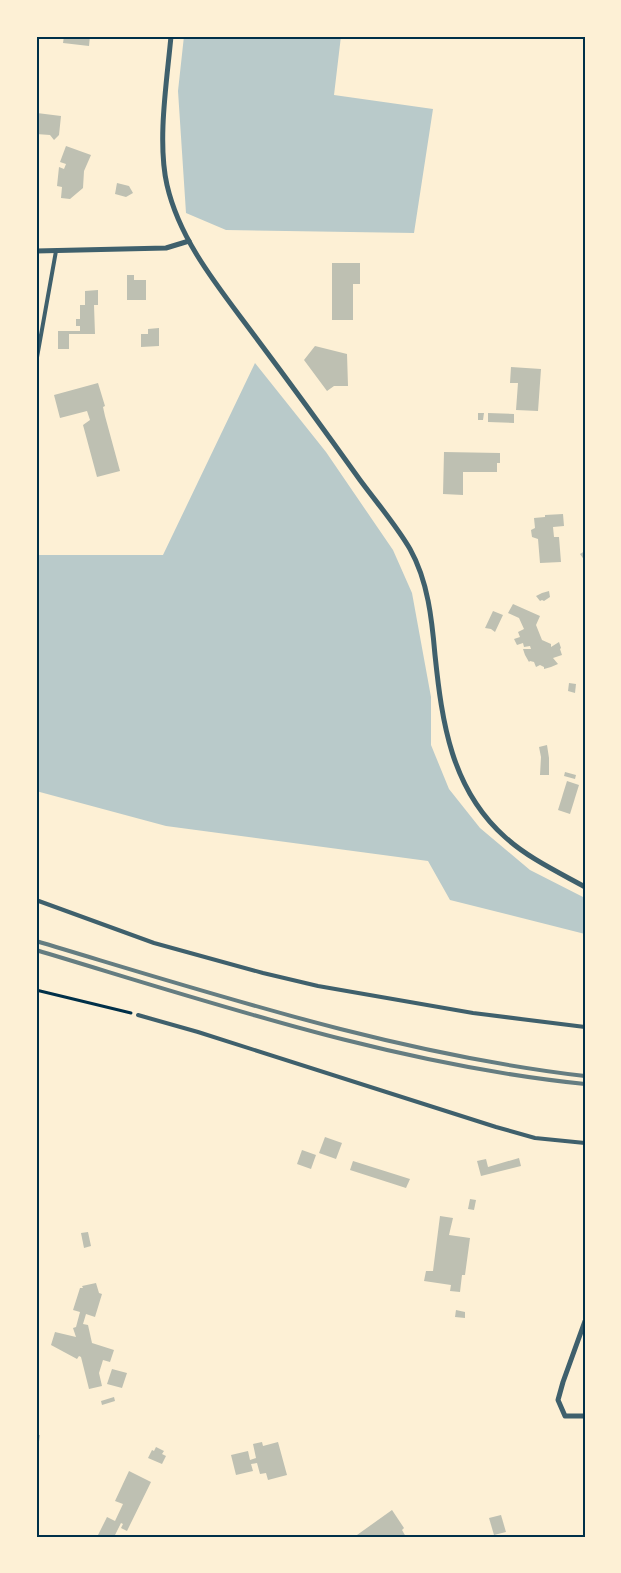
<svg xmlns="http://www.w3.org/2000/svg" width="621" height="1573" viewBox="0 0 621 1573" font-family="Cabin,sans-serif">
	<style>
		.green { fill: #b9caca }
		.building { fill: #bec0b2 }
		.lines { fill: none; stroke-linecap: round; stroke-linejoin: round }
		.path { stroke: #003049; stroke-width: 3 }
		.service { stroke: #3f606c; stroke-width: 4 }
		.minor { stroke: #3f606c; stroke-width: 5 }
		.rail { stroke: #657d81; stroke-width: 4 }
		.neatline { fill: none; stroke: #003049; stroke-width: 2 }
	</style>
	<rect width="100%" height="100%" fill="#fdf0d5"/>
	<g class="green">
		<path d="M 184,36 L 341,36 L 334,95 L 433,109 L 414,233 L 226,230 L 186,213 L 178,91 Z"/>
		<path d="M 255,363 L 326,452 L 393,550 L 412,593 L 431,697 L 431,745 L 449,789 L 480,828 L 530,870 L 585,898 L 585,934 L 450,900 L 428,861 L 166,826 L 36,791 L 36,555 L 163,555 Z"/>
	</g>
	<g class="building">
		<path d="M 64,36 L 90,36 L 89,46 L 63,43 Z"/>
		<path d="M 37,113 L 61,116 L 59,135 L 54,140 L 50,135 L 36,134 Z"/>
		<path d="M 66,146 L 91,155 L 84,171 L 83,188 L 70,199 L 61,198 L 62,187 L 57,186 L 59,167 L 64,169 L 66,164 L 60,162 Z"/>
		<path d="M 117,183 L 129,186 L 133,193 L 126,197 L 115,194 Z"/>
		<path d="M 332,263 L 360,263 L 360,284 L 353,284 L 353,320 L 332,320 Z"/>
		<path d="M 127,275 L 134,275 L 134,280 L 146,280 L 146,300 L 127,300 Z"/>
		<path d="M 98,290 L 98,305 L 94,305 L 95,334 L 69,334 L 69,349 L 58,349 L 58,331 L 80,331 L 80,326 L 76,326 L 76,319 L 80,319 L 80,305 L 85,305 L 85,291 Z"/>
		<path d="M 159,328 L 159,346 L 141,347 L 141,334 L 148,334 L 148,329 Z"/>
		<path d="M 315,346 L 347,354 L 348,386 L 334,386 L 327,391 L 304,360 Z"/>
		<path d="M 511,367 L 541,369 L 538,411 L 516,410 L 518,383 L 510,383 Z"/>
		<path d="M 98,383 L 105,406 L 103,407 L 105,416 L 120,471 L 97,477 L 83,425 L 90,420 L 87,411 L 60,418 L 54,395 Z"/>
		<path d="M 478,413 L 484,413 L 483,420 L 478,420 Z"/>
		<path d="M 488,413 L 514,414 L 514,423 L 488,422 Z"/>
		<path d="M 444,452 L 500,453 L 500,463 L 497,463 L 497,472 L 463,472 L 463,495 L 443,494 Z"/>
		<path d="M 563,514 L 564,526 L 553,527 L 554,537 L 559,537 L 561,562 L 540,563 L 538,539 L 532,537 L 531,530 L 535,528 L 534,518 L 545,517 L 545,515 Z"/>
		<path d="M 585,551 L 585,561 L 580,554 Z"/>
		<path d="M 549,591 L 550,597 L 544,601 L 542,600 L 540,601 L 536,596 L 542,593 Z"/>
		<path d="M 513,604 L 540,616 L 536,625 L 542,640 L 551,644 L 551,647 L 559,642 L 561,648 L 560,649 L 562,655 L 553,658 L 558,664 L 551,667 L 544,669 L 544,667 L 540,665 L 536,667 L 534,662 L 530,661 L 529,662 L 525,655 L 523,649 L 531,649 L 530,646 L 524,647 L 523,643 L 517,645 L 514,639 L 520,637 L 518,632 L 524,629 L 519,618 L 508,613 Z"/>
		<path d="M 493,611 L 503,615 L 495,632 L 491,629 L 485,628 Z"/>
		<path d="M 569,683 L 576,684 L 575,693 L 568,691 Z"/>
		<path d="M 547,745 L 549,758 L 549,775 L 540,775 L 541,757 L 539,747 Z"/>
		<path d="M 565,772 L 576,775 L 575,779 L 564,776 Z"/>
		<path d="M 567,781 L 579,785 L 570,814 L 558,810 Z"/>
		<path d="M 325,1137 L 342,1143 L 336,1159 L 319,1153 Z"/>
		<path d="M 302,1150 L 316,1155 L 311,1169 L 297,1164 Z"/>
		<path d="M 519,1158 L 521,1166 L 481,1176 L 477,1161 L 486,1159 L 488,1167 Z"/>
		<path d="M 353,1161 L 410,1179 L 406,1188 L 350,1170 Z"/>
		<path d="M 470,1199 L 476,1200 L 474,1210 L 468,1209 Z"/>
		<path d="M 440,1216 L 453,1218 L 449,1235 L 470,1238 L 465,1275 L 462,1275 L 460,1292 L 450,1291 L 451,1285 L 424,1281 L 426,1271 L 433,1271 Z"/>
		<path d="M 88,1232 L 91,1246 L 84,1248 L 81,1233 Z"/>
		<path d="M 96,1283 L 99,1293 L 102,1294 L 95,1317 L 86,1314 L 83,1324 L 88,1325 L 92,1343 L 114,1350 L 110,1362 L 103,1360 L 99,1373 L 102,1386 L 89,1389 L 81,1357 L 79,1356 L 77,1359 L 51,1345 L 55,1332 L 76,1337 L 73,1328 L 76,1327 L 80,1312 L 73,1310 L 80,1288 L 83,1288 L 82,1286 Z"/>
		<path d="M 456,1310 L 465,1312 L 465,1318 L 455,1317 Z"/>
		<path d="M 112,1369 L 127,1373 L 122,1388 L 107,1384 Z"/>
		<path d="M 114,1397 L 115,1401 L 102,1405 L 101,1401 Z"/>
		<path d="M 36,1435 L 40,1435 L 38,1448 L 36,1448 Z"/>
		<path d="M 262,1442 L 263,1446 L 278,1442 L 287,1475 L 268,1480 L 266,1473 L 260,1474 L 257,1463 L 251,1464 L 253,1471 L 236,1475 L 231,1455 L 248,1451 L 250,1460 L 256,1458 L 253,1444 Z"/>
		<path d="M 156,1447 L 164,1451 L 162,1454 L 166,1456 L 162,1464 L 148,1458 L 152,1450 L 154,1451 Z"/>
		<path d="M 129,1471 L 151,1482 L 127,1531 L 121,1528 L 123,1524 L 121,1523 L 114,1537 L 97,1537 L 107,1517 L 115,1521 L 123,1504 L 115,1501 Z"/>
		<path d="M 392,1510 L 404,1528 L 402,1530 L 406,1537 L 358,1537 L 357,1535 Z"/>
		<path d="M 501,1515 L 506,1532 L 494,1535 L 489,1518 Z"/>
	</g>
	<g class="lines">
		<path class="path" d="M 36,990 L 131,1013"/>
		<g class="service">
			<path d="M 36,363 L 56,251"/>
			<path d="M 36,900 L 154,943 L 263,973 L 318,986 L 473,1013 L 585,1027"/>
			<path d="M 138,1015 L 198,1032 L 496,1127 L 535,1138 L 585,1143"/>
		</g>
		<g class="minor">
			<path d="M 171,36 C 167,81 157,141 167,185 C 180,242 220,289 254,335 C 290,383 325,431 360,480 C 377,503 396,525 410,549 C 428,581 432,620 435,655 C 442,722 451,789 505,837 C 528,858 558,872 585,887"/>
			<path d="M 36,251 L 166,248 L 189,241"/>
			<path d="M 585,1321 L 563,1382 L 558,1400 L 565,1416 L 585,1416"/>
		</g>
		<g class="rail">
			<path d="M 36,941 C 217,995 397,1054 585,1076"/>
			<path d="M 36,950 C 216,1004 397,1065 585,1084"/>
		</g>
	</g>
	<rect width="621" height="1573" fill="none" stroke="#fdf0d5" stroke-width="75"/>
	<rect x="38" y="38" width="546" height="1498" class="neatline"/>
</svg>
